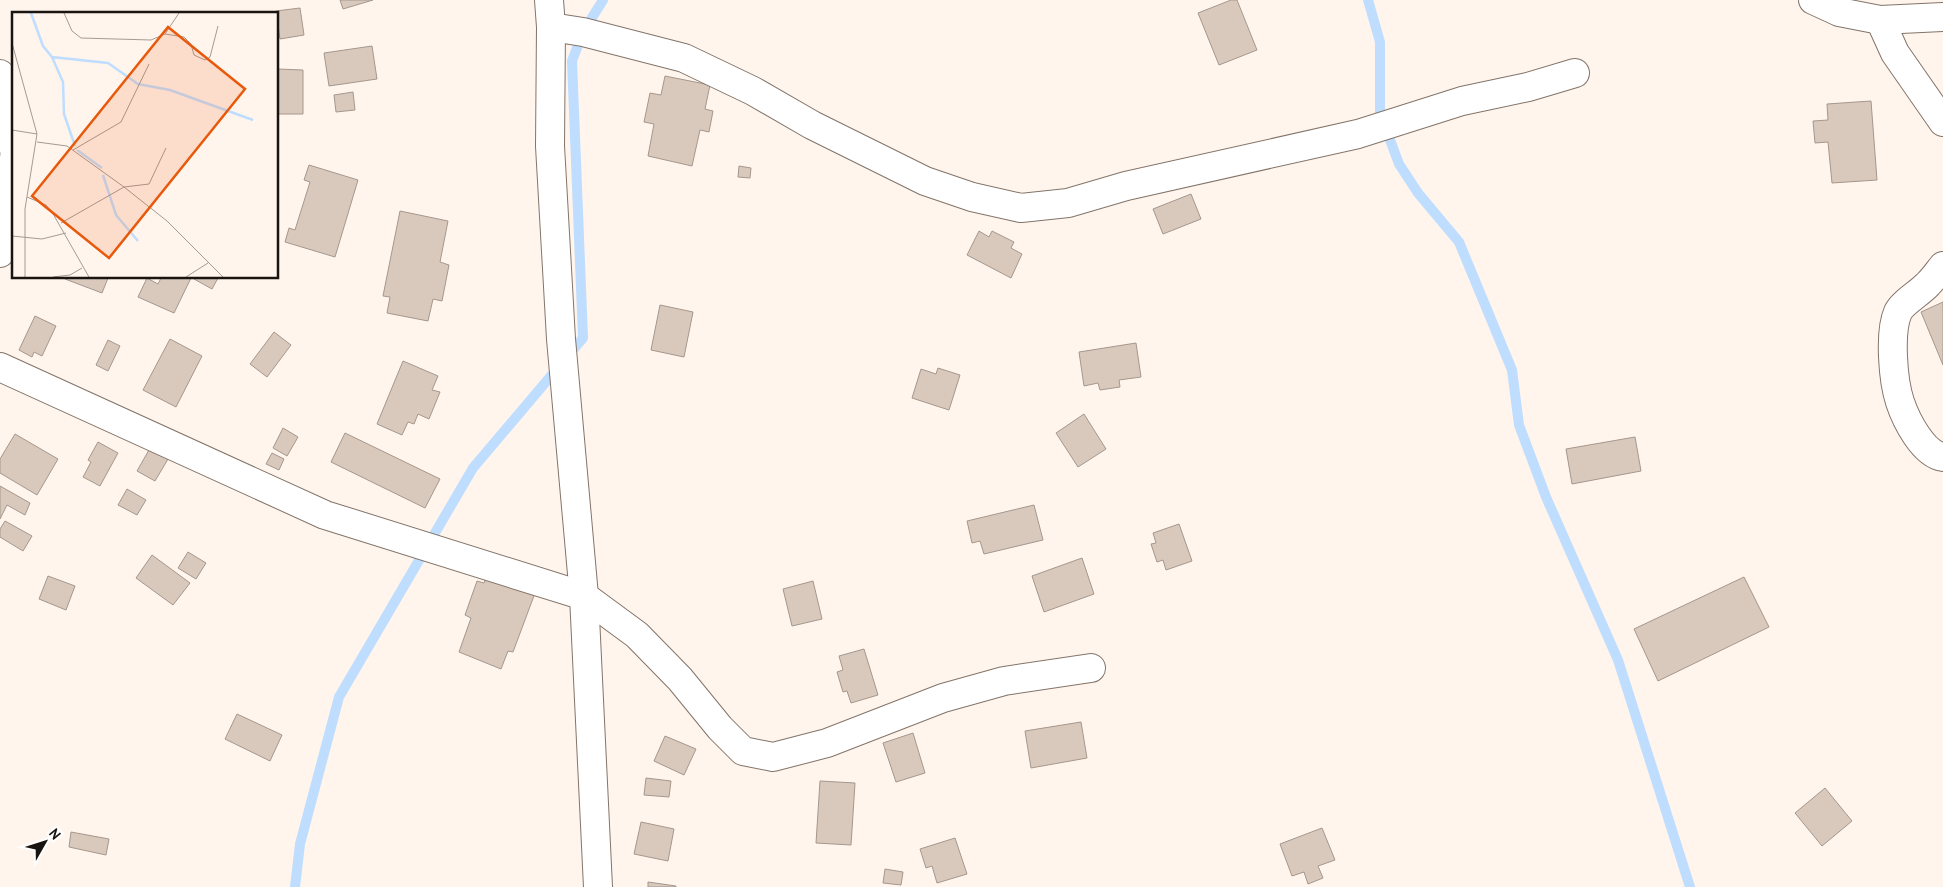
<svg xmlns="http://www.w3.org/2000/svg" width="1943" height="887" viewBox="0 0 1943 887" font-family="'PT Sans',sans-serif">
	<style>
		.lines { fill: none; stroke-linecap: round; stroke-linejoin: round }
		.stream { stroke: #bfddfe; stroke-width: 10 }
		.building { fill: #d9c9bd; stroke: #a6978c }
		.minor-casing { stroke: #837469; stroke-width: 30 }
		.minor { stroke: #fff; stroke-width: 28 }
		.inset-river { fill: none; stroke: #bfddfe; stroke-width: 2.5 }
		.inset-road { fill: none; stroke: #a39b95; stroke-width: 1 }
		.view { fill: #e8590c; fill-opacity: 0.15; stroke: #e8590c; stroke-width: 2.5 }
		.inset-edge { fill: none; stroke: #191410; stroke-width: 2.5 }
	</style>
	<rect width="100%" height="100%" fill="#fff5ed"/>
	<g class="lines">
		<g class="stream">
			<path d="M 1368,0 L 1380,42 L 1380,113 L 1399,164 L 1418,193 L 1459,242 L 1512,370 L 1519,425 L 1546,497 L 1618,660 L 1690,887"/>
			<path d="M 295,887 L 300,844 L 339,697 L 473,468 L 583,338 L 572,61 L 583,32 L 603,0"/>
		</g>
	</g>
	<g class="building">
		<path d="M 340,0 L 373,0 L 343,9 Z"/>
		<path d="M 1231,0 L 1237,0 L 1257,50 L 1219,65 L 1198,13 Z"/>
		<path d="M 300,8 L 304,35 L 280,39 L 276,11 Z"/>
		<path d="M 372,46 L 377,79 L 329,86 L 324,53 Z"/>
		<path d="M 278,69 L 303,70 L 303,114 L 278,114 Z"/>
		<path d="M 665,76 L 710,85 L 705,109 L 713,111 L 709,132 L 700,130 L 692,166 L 648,156 L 654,124 L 644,122 L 650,93 L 661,95 Z"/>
		<path d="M 353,92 L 355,110 L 336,112 L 334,95 Z"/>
		<path d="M 1871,101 L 1877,180 L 1832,183 L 1828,142 L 1815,143 L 1813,121 L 1828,120 L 1827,104 Z"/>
		<path d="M 309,165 L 358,180 L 335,257 L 285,242 L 289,228 L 295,230 L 310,182 L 304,180 Z"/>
		<path d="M 739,166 L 751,168 L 750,178 L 738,177 Z"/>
		<path d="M 1191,194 L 1201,219 L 1163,234 L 1153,209 Z"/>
		<path d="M 400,211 L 448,221 L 440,262 L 449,265 L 442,301 L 433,299 L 428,321 L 387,313 L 390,297 L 383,296 Z"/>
		<path d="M 979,231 L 989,237 L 992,231 L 1014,242 L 1011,248 L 1022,254 L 1011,278 L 967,255 Z"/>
		<path d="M 66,278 L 108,278 L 102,293 L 65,279 Z"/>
		<path d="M 147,278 L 158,284 L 161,278 L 191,278 L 174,313 L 138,297 Z"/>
		<path d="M 195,278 L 218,278 L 212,289 L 194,279 Z"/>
		<path d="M 1943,302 L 1943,365 L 1921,312 Z"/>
		<path d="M 660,305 L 693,312 L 684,357 L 651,350 Z"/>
		<path d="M 35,316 L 56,326 L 42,356 L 34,352 L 32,357 L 19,350 Z"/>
		<path d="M 274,332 L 291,345 L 267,377 L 250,364 Z"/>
		<path d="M 170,339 L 202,356 L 176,407 L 143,390 Z"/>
		<path d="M 108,340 L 120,346 L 108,371 L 96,365 Z"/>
		<path d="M 1136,343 L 1141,377 L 1119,380 L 1120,387 L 1100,390 L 1098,383 L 1084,386 L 1079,352 Z"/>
		<path d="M 403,361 L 438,376 L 432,390 L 440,392 L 429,419 L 418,414 L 414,424 L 408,422 L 402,435 L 377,424 Z"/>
		<path d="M 938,368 L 960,375 L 949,410 L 912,398 L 921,369 L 936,374 Z"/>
		<path d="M 1084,414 L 1106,449 L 1078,467 L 1056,433 Z"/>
		<path d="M 283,428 L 298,437 L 287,456 L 273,448 Z"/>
		<path d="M 345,433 L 440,479 L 425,508 L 331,462 Z"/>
		<path d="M 15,434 L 58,459 L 37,495 L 0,473 L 0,459 Z"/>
		<path d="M 1635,437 L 1641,471 L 1572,484 L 1566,449 Z"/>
		<path d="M 98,442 L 118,453 L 100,486 L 83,477 L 91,462 L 88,460 Z"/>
		<path d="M 153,443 L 171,454 L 155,481 L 137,471 Z"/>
		<path d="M 272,453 L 284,459 L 279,470 L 266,464 Z"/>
		<path d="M 0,486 L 30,503 L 25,515 L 7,505 L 0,519 Z"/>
		<path d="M 127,489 L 146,500 L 137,515 L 118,505 Z"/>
		<path d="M 1034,505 L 1043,540 L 984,554 L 980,541 L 972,543 L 967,521 Z"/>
		<path d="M 5,521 L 32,536 L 23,551 L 0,537 L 0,529 Z"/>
		<path d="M 1179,524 L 1192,561 L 1166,570 L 1163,560 L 1157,562 L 1151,544 L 1156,543 L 1153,533 Z"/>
		<path d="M 188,552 L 206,563 L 196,579 L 178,568 Z"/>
		<path d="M 152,555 L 190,583 L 173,605 L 136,578 Z"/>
		<path d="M 1082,558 L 1094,594 L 1044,612 L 1032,576 Z"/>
		<path d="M 493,559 L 541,577 L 513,652 L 508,651 L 501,669 L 459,652 L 471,618 L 465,615 L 477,581 L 484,583 Z"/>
		<path d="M 48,576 L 75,586 L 66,610 L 39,599 Z"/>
		<path d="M 1744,577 L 1769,627 L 1658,681 L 1634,629 Z"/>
		<path d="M 813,581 L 822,619 L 792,626 L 783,589 Z"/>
		<path d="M 864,649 L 878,695 L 851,703 L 847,691 L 843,692 L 837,672 L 843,670 L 839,656 Z"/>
		<path d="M 237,714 L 282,735 L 270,761 L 225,739 Z"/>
		<path d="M 1081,722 L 1087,758 L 1031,768 L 1025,731 Z"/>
		<path d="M 913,733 L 925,773 L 896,782 L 883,743 Z"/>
		<path d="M 665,736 L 696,749 L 684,775 L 654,761 Z"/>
		<path d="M 646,778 L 671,781 L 669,797 L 644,795 Z"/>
		<path d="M 820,781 L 855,783 L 851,845 L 816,843 Z"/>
		<path d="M 1825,788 L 1852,821 L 1822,846 L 1795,813 Z"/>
		<path d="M 641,822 L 674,829 L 668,861 L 634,854 Z"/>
		<path d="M 1322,828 L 1335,860 L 1318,866 L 1323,878 L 1308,884 L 1304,872 L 1292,876 L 1280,844 Z"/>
		<path d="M 71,832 L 109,839 L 106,855 L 69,847 Z"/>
		<path d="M 955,838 L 967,874 L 937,883 L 932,866 L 926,868 L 920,849 Z"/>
		<path d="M 885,869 L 903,872 L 901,885 L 883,883 Z"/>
		<path d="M 648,882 L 676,886 L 676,887 L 648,887 Z"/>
	</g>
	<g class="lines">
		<g class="minor-casing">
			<g id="minor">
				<path d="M 549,0 L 551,27 L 550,146 L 561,339 L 584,596 L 598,887"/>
				<path d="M 1813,0 L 1839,12 L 1880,20 L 1943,17"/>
				<path d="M 1880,20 L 1895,53 L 1943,122"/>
				<path d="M 551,27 L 583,32 L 684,58 L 753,91 L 812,125 L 925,181 L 972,197 L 1021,208 L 1068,203 L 1126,186 L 1358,134 L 1462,101 L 1528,87 L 1575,73"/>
				<path d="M 0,74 L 14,150"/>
				<path d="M 0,253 L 4,236 L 14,158"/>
				<path d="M 1943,266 C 1938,272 1934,278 1928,284 C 1921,292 1902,303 1898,312 C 1889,332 1893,381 1900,402 C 1906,420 1923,454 1943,457"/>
				<path d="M 0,367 L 325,515 L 584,596 L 637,635 L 680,679 L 720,728 L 743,751 L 773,757 L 827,743 L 943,698 L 1004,681 L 1091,668"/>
			</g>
		</g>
		<use href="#minor" class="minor"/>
	</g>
	<g transform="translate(12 12)">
		<rect width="266" height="266" fill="#fff5ed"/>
		<path class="inset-river" d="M 19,1 L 31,34 L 40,45 L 96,51 L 126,72 L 158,78 L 241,108M 40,45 L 51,70 L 52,102 L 63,134M 65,138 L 90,156M 91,163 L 104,203 L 126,229"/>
		<path class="inset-road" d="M 52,1 L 60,19 L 69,26 L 139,28 L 153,22 L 167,1M 153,22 L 172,25 L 179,32 L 182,43 L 193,48 L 198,45 L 206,14M 0,31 L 25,122 L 13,197 L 13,265M 0,118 L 25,122M 25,130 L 55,134 L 112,175 L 155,209 L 211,265M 61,138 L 109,110 L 137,52M 15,185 L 34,193 L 40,200 L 77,265M 49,211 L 112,175 L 137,172 L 154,136M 0,224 L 30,227 L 54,221M 41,265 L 58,263 L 70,256M 174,265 L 196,251"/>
		<path class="view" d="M 156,15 L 233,77 L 97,246 L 20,184 Z"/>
		<rect width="266" height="266" class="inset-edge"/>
	</g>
	<g transform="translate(45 842) rotate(51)" stroke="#ffffff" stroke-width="4" paint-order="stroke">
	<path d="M0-4L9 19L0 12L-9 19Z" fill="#191410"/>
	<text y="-8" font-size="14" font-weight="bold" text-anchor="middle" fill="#191410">N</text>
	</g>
</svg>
